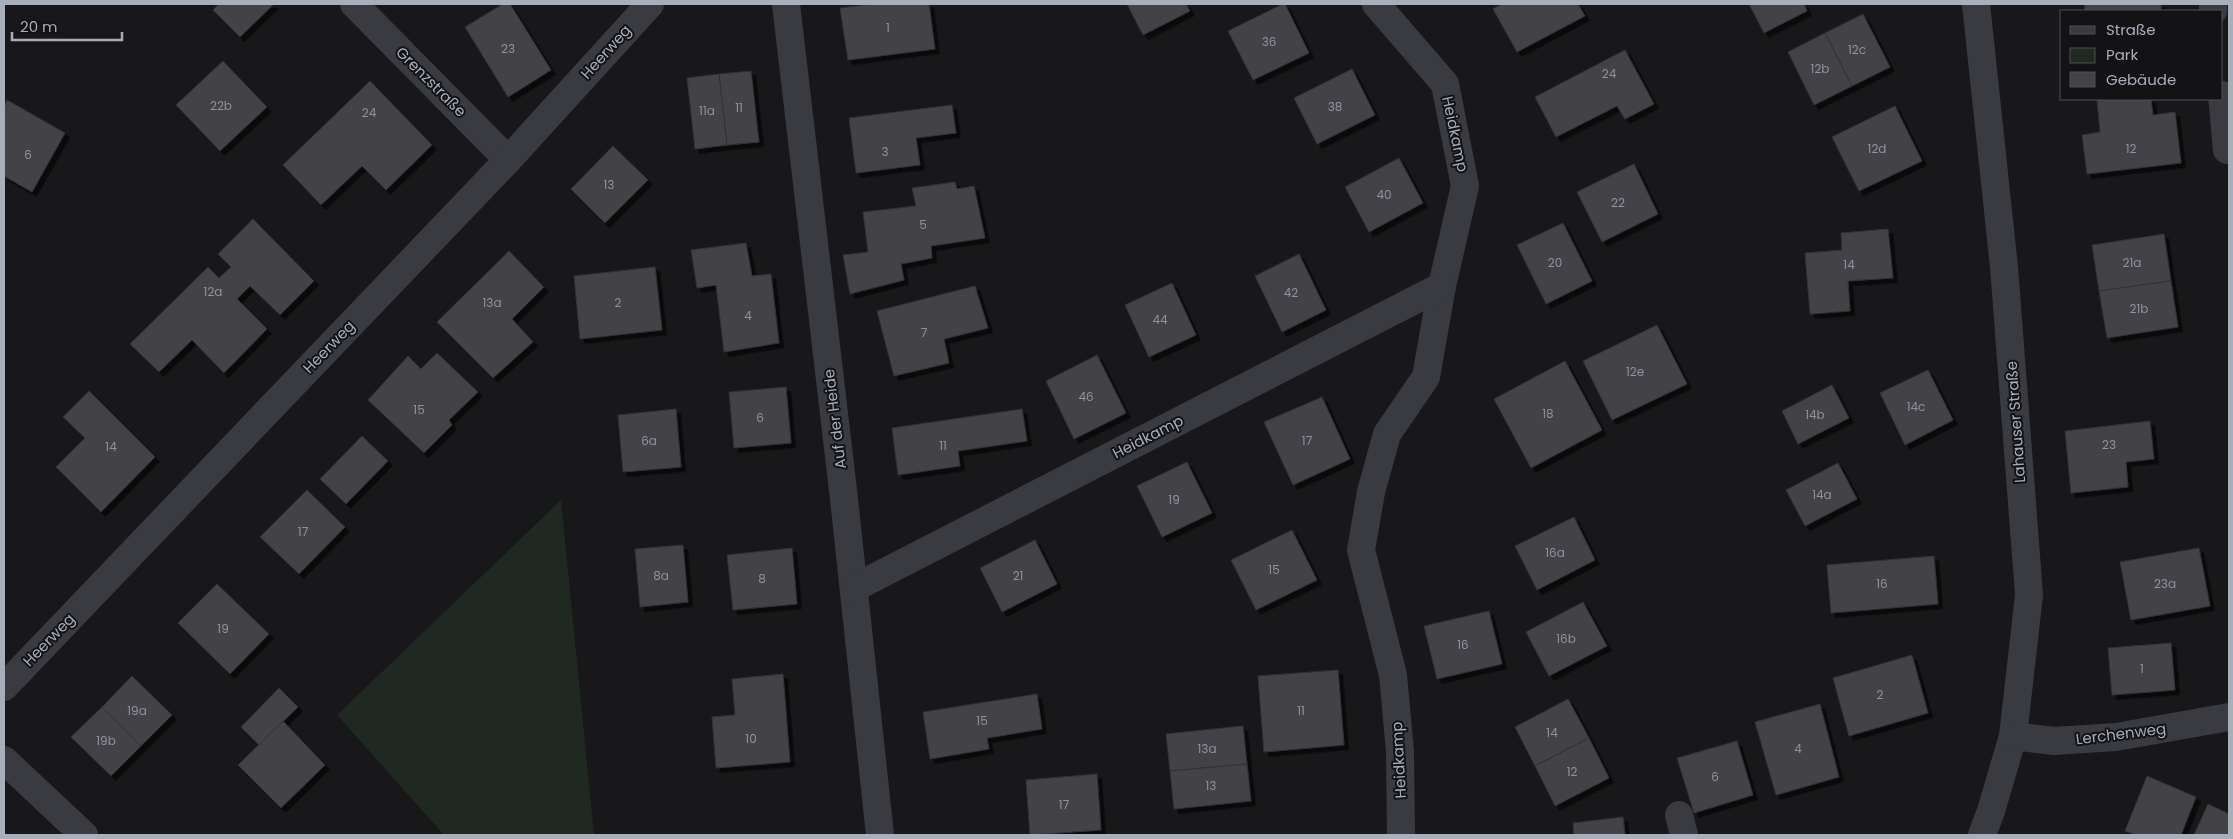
<svg xmlns="http://www.w3.org/2000/svg" width="2233" height="839" viewBox="0 0 2233 839" font-family="Poppins,sans-serif">
	<style>
		.green { fill: #1f2921 }
		.building { fill: #424347; stroke: #323236; filter: url(#shadow) }
		.lines { fill: none; stroke-linecap: round; stroke-linejoin: round }
		.minor { stroke: #3a3b41; stroke-width: 28 }
		.labels { text-anchor: middle; stroke-width: 4; stroke-linejoin: round; paint-order: stroke }
		.number-label { font-size: 12px; fill: #8f939e }
		.street-label { font-size: 15px; fill: #a9aebb; stroke: #131315 }
	</style>
	<defs>
		<filter id="shadow"><feDropShadow dx="4.5" dy="4.5" stdDeviation="0" flood-color="#0009"/></filter>
	</defs>
	<rect width="100%" height="100%" fill="#18181a"/>
	<path class="green" d="M 561,500 L 594,835 L 444,835 L 337,715 Z"/>
	<g class="building">
		<path d="M 219,4 L 274,4 L 240,37 L 213,10 Z"/>
		<path d="M 503,4 L 510,4 L 551,70 L 508,97 L 465,27 Z"/>
		<path d="M 874,4 L 929,4 L 935,49 L 848,60 L 840,8 Z"/>
		<path d="M 1127,4 L 1186,4 L 1190,11 L 1143,35 Z"/>
		<path d="M 1283,4 L 1285,4 L 1309,53 L 1253,80 L 1228,31 Z"/>
		<path d="M 1502,4 L 1578,4 L 1585,16 L 1517,52 L 1493,9 Z"/>
		<path d="M 1749,4 L 1804,4 L 1807,11 L 1764,33 Z"/>
		<path d="M 2084,4 L 2161,4 L 2161,11 L 2085,11 Z"/>
		<path d="M 1863,14 L 1890,67 L 1852,86 L 1825,33 Z"/>
		<path d="M 1825,33 L 1852,86 L 1814,105 L 1788,52 Z"/>
		<path d="M 1625,50 L 1654,104 L 1625,119 L 1617,106 L 1556,137 L 1535,97 Z"/>
		<path d="M 223,61 L 267,107 L 220,151 L 176,105 Z"/>
		<path d="M 1352,69 L 1375,115 L 1317,144 L 1294,98 Z"/>
		<path d="M 751,71 L 759,142 L 727,145 L 719,74 Z"/>
		<path d="M 719,74 L 727,145 L 695,149 L 687,78 Z"/>
		<path d="M 370,81 L 432,145 L 386,190 L 362,166 L 321,205 L 283,165 Z"/>
		<path d="M 2097,99 L 2151,99 L 2153,115 L 2175,112 L 2181,163 L 2087,174 L 2082,135 L 2100,132 Z"/>
		<path d="M 7,100 L 65,133 L 32,192 L 4,176 L 4,107 Z"/>
		<path d="M 952,105 L 956,133 L 916,138 L 920,165 L 856,173 L 849,118 Z"/>
		<path d="M 1895,106 L 1922,161 L 1859,191 L 1832,137 Z"/>
		<path d="M 613,146 L 648,180 L 605,223 L 571,189 Z"/>
		<path d="M 1399,158 L 1423,203 L 1369,232 L 1345,187 Z"/>
		<path d="M 1634,164 L 1658,214 L 1602,242 L 1577,192 Z"/>
		<path d="M 955,182 L 957,189 L 974,186 L 985,238 L 931,246 L 932,258 L 901,264 L 904,280 L 850,294 L 843,255 L 868,252 L 863,212 L 916,206 L 912,188 Z"/>
		<path d="M 253,219 L 314,281 L 280,315 L 250,286 L 237,299 L 267,329 L 224,373 L 192,340 L 159,372 L 130,344 L 208,267 L 219,278 L 231,267 L 218,254 Z"/>
		<path d="M 1563,223 L 1592,281 L 1546,304 L 1517,245 Z"/>
		<path d="M 1888,229 L 1893,278 L 1848,281 L 1850,311 L 1810,314 L 1805,253 L 1842,250 L 1841,233 Z"/>
		<path d="M 2164,234 L 2171,281 L 2099,291 L 2092,245 Z"/>
		<path d="M 746,243 L 752,276 L 771,274 L 779,343 L 724,352 L 716,285 L 697,288 L 691,250 Z"/>
		<path d="M 509,251 L 544,287 L 512,319 L 533,342 L 493,378 L 437,322 Z"/>
		<path d="M 1299,254 L 1326,310 L 1282,332 L 1255,276 Z"/>
		<path d="M 655,267 L 662,330 L 580,339 L 574,276 Z"/>
		<path d="M 2171,281 L 2178,327 L 2107,338 L 2099,291 Z"/>
		<path d="M 1172,283 L 1196,335 L 1149,357 L 1125,305 Z"/>
		<path d="M 975,286 L 988,328 L 944,339 L 949,363 L 894,376 L 877,311 Z"/>
		<path d="M 1657,325 L 1687,384 L 1612,420 L 1583,361 Z"/>
		<path d="M 437,353 L 478,392 L 449,420 L 452,425 L 424,453 L 368,400 L 408,356 L 421,369 Z"/>
		<path d="M 1097,355 L 1126,413 L 1074,439 L 1046,381 Z"/>
		<path d="M 1565,361 L 1602,430 L 1531,468 L 1494,399 Z"/>
		<path d="M 1928,370 L 1953,420 L 1905,445 L 1880,393 Z"/>
		<path d="M 1832,385 L 1849,418 L 1798,444 L 1782,411 Z"/>
		<path d="M 786,387 L 791,443 L 734,448 L 729,392 Z"/>
		<path d="M 89,391 L 155,457 L 101,512 L 56,467 L 85,438 L 63,417 Z"/>
		<path d="M 1322,397 L 1350,459 L 1293,485 L 1264,422 Z"/>
		<path d="M 676,409 L 681,467 L 623,472 L 618,415 Z"/>
		<path d="M 1022,409 L 1027,441 L 958,451 L 960,466 L 898,475 L 892,428 Z"/>
		<path d="M 2150,421 L 2154,459 L 2126,462 L 2128,487 L 2071,493 L 2065,431 Z"/>
		<path d="M 362,436 L 388,461 L 346,504 L 320,479 Z"/>
		<path d="M 1187,462 L 1212,513 L 1162,537 L 1137,486 Z"/>
		<path d="M 1838,463 L 1857,499 L 1805,526 L 1786,490 Z"/>
		<path d="M 307,490 L 345,527 L 299,574 L 260,537 Z"/>
		<path d="M 1574,517 L 1595,560 L 1537,590 L 1515,546 Z"/>
		<path d="M 1292,530 L 1317,580 L 1256,610 L 1231,560 Z"/>
		<path d="M 1035,540 L 1057,584 L 1002,612 L 980,568 Z"/>
		<path d="M 683,545 L 688,602 L 640,607 L 635,549 Z"/>
		<path d="M 792,548 L 797,604 L 733,610 L 727,555 Z"/>
		<path d="M 2199,548 L 2210,606 L 2131,620 L 2120,562 Z"/>
		<path d="M 1934,556 L 1938,604 L 1831,613 L 1827,565 Z"/>
		<path d="M 217,584 L 269,634 L 230,674 L 178,623 Z"/>
		<path d="M 1583,602 L 1607,646 L 1549,676 L 1526,632 Z"/>
		<path d="M 1489,611 L 1502,664 L 1437,679 L 1424,626 Z"/>
		<path d="M 2171,643 L 2175,690 L 2112,695 L 2108,648 Z"/>
		<path d="M 1912,655 L 1928,713 L 1849,736 L 1833,678 Z"/>
		<path d="M 1338,670 L 1344,745 L 1264,752 L 1258,676 Z"/>
		<path d="M 783,674 L 790,762 L 716,768 L 712,717 L 735,715 L 732,679 Z"/>
		<path d="M 132,676 L 172,715 L 141,746 L 102,707 Z"/>
		<path d="M 279,688 L 298,707 L 259,745 L 241,727 Z"/>
		<path d="M 1037,694 L 1042,729 L 987,738 L 989,749 L 930,759 L 923,712 Z"/>
		<path d="M 1568,699 L 1589,738 L 1535,766 L 1515,727 Z"/>
		<path d="M 1820,704 L 1839,777 L 1776,795 L 1755,722 Z"/>
		<path d="M 102,707 L 141,746 L 111,776 L 71,737 Z"/>
		<path d="M 283,721 L 325,765 L 281,808 L 238,765 Z"/>
		<path d="M 1243,726 L 1247,764 L 1170,771 L 1166,734 Z"/>
		<path d="M 1589,738 L 1609,778 L 1555,806 L 1535,766 Z"/>
		<path d="M 1737,741 L 1753,795 L 1694,813 L 1677,758 Z"/>
		<path d="M 1247,764 L 1251,801 L 1174,809 L 1170,771 Z"/>
		<path d="M 1097,774 L 1101,830 L 1030,835 L 1026,780 Z"/>
		<path d="M 2147,776 L 2196,797 L 2181,835 L 2136,835 L 2125,831 Z"/>
		<path d="M 2208,804 L 2229,814 L 2229,835 L 2194,835 Z"/>
		<path d="M 1623,817 L 1625,835 L 1574,835 L 1573,823 Z"/>
	</g>
	<g class="lines">
		<g class="minor">
			<path d="M 354,4 L 508,160"/>
			<path d="M 786,4 L 844,499 L 880,835"/>
			<path d="M 1376,4 L 1445,84 L 1465,186 L 1442,286 L 1426,377 L 1387,434 L 1371,492 L 1361,550 L 1393,675 L 1400,751 L 1401,835"/>
			<path d="M 1976,4 L 2004,267 L 2029,595 L 2013,736 L 1991,811 L 1982,835"/>
			<path d="M 2213,4 L 2213,11"/>
			<path d="M 2222,95 L 2227,150 L 2229,150"/>
			<path d="M 854,588 L 1442,286"/>
			<path d="M 4,687 L 508,160 L 650,4"/>
			<path d="M 2013,736 L 2054,741 L 2116,737 L 2229,717"/>
			<path d="M 4,760 L 84,835"/>
			<path d="M 1679,815 L 1684,835"/>
		</g>
	</g>
	<g class="labels">
		<g class="number-label">
			<text x="888" y="32">1</text>
			<text x="1269" y="46">36</text>
			<text x="508" y="53">23</text>
			<text x="1857" y="54">12c</text>
			<text x="1820" y="73">12b</text>
			<text x="1609" y="78">24</text>
			<text x="221" y="110">22b</text>
			<text x="1335" y="111">38</text>
			<text x="739" y="112">11</text>
			<text x="707" y="115">11a</text>
			<text x="369" y="117">24</text>
			<text x="1877" y="153">12d</text>
			<text x="2131" y="153">12</text>
			<text x="885" y="156">3</text>
			<text x="28" y="159">6</text>
			<text x="609" y="189">13</text>
			<text x="1384" y="199">40</text>
			<text x="1618" y="207">22</text>
			<text x="923" y="229">5</text>
			<text x="1555" y="267">20</text>
			<text x="2132" y="267">21a</text>
			<text x="1849" y="269">14</text>
			<text x="213" y="296">12a</text>
			<text x="1291" y="297">42</text>
			<text x="492" y="307">13a</text>
			<text x="618" y="307">2</text>
			<text x="2139" y="313">21b</text>
			<text x="748" y="320">4</text>
			<text x="1160" y="324">44</text>
			<text x="924" y="337">7</text>
			<text x="1635" y="376">12e</text>
			<text x="1086" y="401">46</text>
			<text x="1916" y="411">14c</text>
			<text x="419" y="414">15</text>
			<text x="1548" y="418">18</text>
			<text x="1815" y="419">14b</text>
			<text x="760" y="422">6</text>
			<text x="649" y="445">6a</text>
			<text x="1307" y="445">17</text>
			<text x="2109" y="449">23</text>
			<text x="943" y="450">11</text>
			<text x="111" y="451">14</text>
			<text x="1822" y="499">14a</text>
			<text x="1174" y="504">19</text>
			<text x="303" y="536">17</text>
			<text x="1555" y="557">16a</text>
			<text x="1274" y="574">15</text>
			<text x="661" y="580">8a</text>
			<text x="1018" y="580">21</text>
			<text x="762" y="583">8</text>
			<text x="1882" y="588">16</text>
			<text x="2165" y="588">23a</text>
			<text x="223" y="633">19</text>
			<text x="1566" y="643">16b</text>
			<text x="1463" y="649">16</text>
			<text x="2142" y="673">1</text>
			<text x="1880" y="699">2</text>
			<text x="137" y="715">19a</text>
			<text x="1301" y="715">11</text>
			<text x="982" y="725">15</text>
			<text x="1552" y="737">14</text>
			<text x="751" y="743">10</text>
			<text x="106" y="745">19b</text>
			<text x="1207" y="753">13a</text>
			<text x="1798" y="753">4</text>
			<text x="1572" y="776">12</text>
			<text x="1715" y="781">6</text>
			<text x="1211" y="790">13</text>
			<text x="1064" y="809">17</text>
		</g>
		<g class="street-label">
			<text transform="translate(606 52) rotate(-48)" y="5">Heerweg</text>
			<text transform="translate(431 82) rotate(45)" y="5">Grenzstraße</text>
			<text transform="translate(1455 134) rotate(78)" y="5">Heidkamp</text>
			<text transform="translate(329 347) rotate(-46)" y="5">Heerweg</text>
			<text transform="translate(835 419) rotate(-97)" y="5">Auf der Heide</text>
			<text transform="translate(2016 422) rotate(-94)" y="5">Lahauser Straße</text>
			<text transform="translate(1148 437) rotate(-27)" y="5">Heidkamp</text>
			<text transform="translate(49 640) rotate(-46)" y="5">Heerweg</text>
			<text transform="translate(2121 734) rotate(-7)" y="5">Lerchenweg</text>
			<text transform="translate(1399 760) rotate(-93)" y="5">Heidkamp</text>
		</g>
	</g>
	<rect width="2233" height="839" fill="none" stroke="#a9aebb" stroke-width="10"/>
	<rect x="2060" y="10" width="162" height="90" fill="#131315" stroke="#4f5157"/>
	<rect x="2070" y="26" width="25" height="8" fill="#3a3b41" stroke="#4f5157"/>
	<text x="2106" y="35" font-size="15" fill="#a9aebb">Straße</text>
	<rect x="2070" y="48" width="25" height="15" fill="#1f2921" stroke="#4f5157"/>
	<text x="2106" y="60" font-size="15" fill="#a9aebb">Park</text>
	<rect x="2070" y="72" width="25" height="15" fill="#424347" stroke="#4f5157"/>
	<text x="2106" y="85" font-size="15" fill="#a9aebb">Gebäude</text>
	<path d="M12 32v8h110v-8" fill="none" stroke="#a9aebb" stroke-width="2.5"/>
	<text x="20" y="32" font-size="15" fill="#a9aebb" stroke="#131315" stroke-width="4" paint-order="stroke">20 m</text>
</svg>
